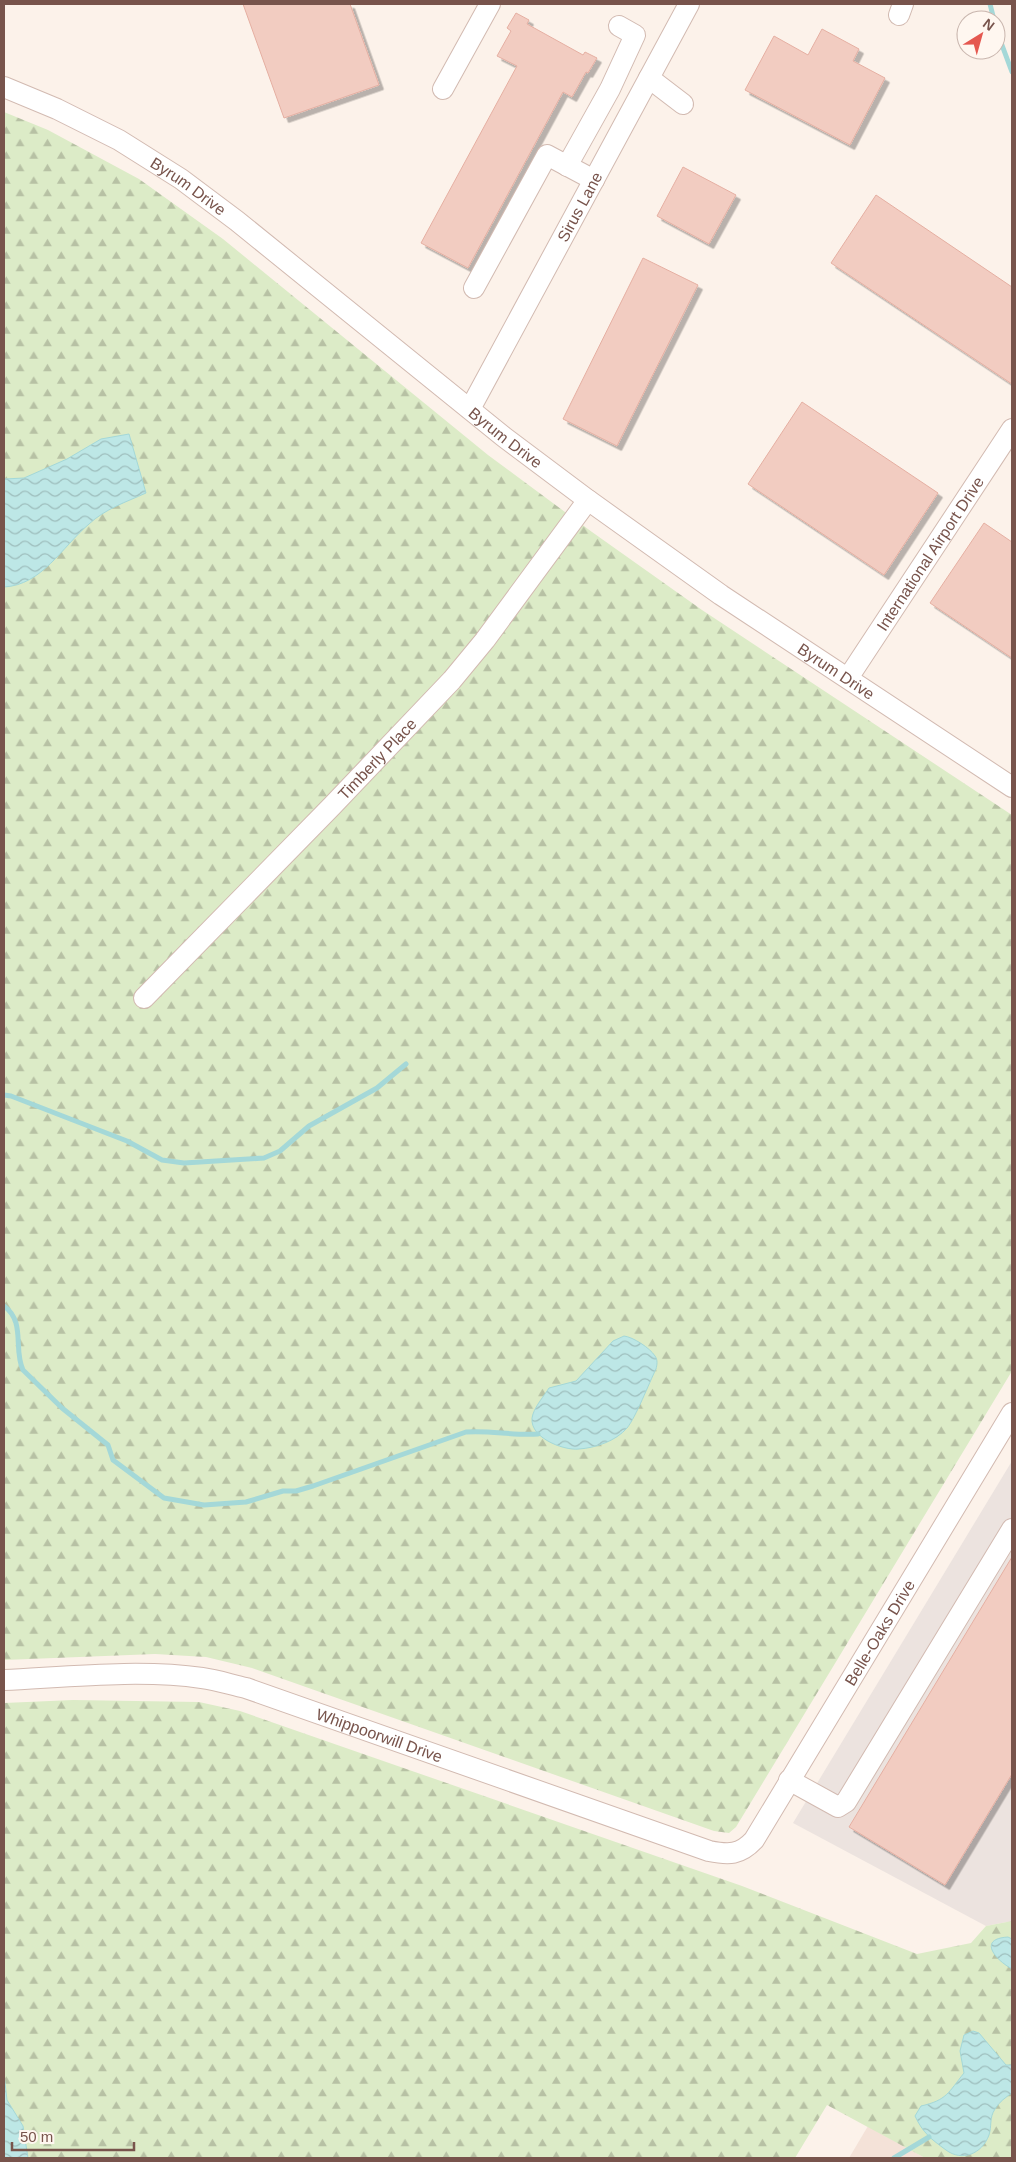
<svg xmlns="http://www.w3.org/2000/svg" width="1016" height="2162" viewBox="0 0 1016 2162" font-family="Helvetica,sans-serif">
	<style>
		.residential { fill: #f4e2d8 }
		.industrial { fill: #ece3df }
		.forest { fill: url(#forest-firs) }
		.water { fill: url(#water-waves); stroke: #a4d8d8 }
		.lines { fill: none; stroke-linecap: round; stroke-linejoin: round }
		.stream { stroke: #a4d8d8; stroke-width: 5 }
		.building { fill: #f2ccc1; stroke: #e5afa2; filter: url(#shadow) }
		.minor-casing { stroke: #d2bab1; stroke-width: 22 }
		.minor { stroke: #fff; stroke-width: 20 }
		.labels { text-anchor: middle; stroke-width: 4; stroke-linejoin: round; paint-order: stroke }
		.street-label { font-size: 16px; fill: #78544c; stroke: #fff7f0 }
	</style>
	<defs>
		<pattern id="forest-firs" width="22" height="20" patternUnits="userSpaceOnUse" patternTransform="scale(1.25)"><rect width="22" height="20" fill="#dcebc7"/><path d="M5 1l3.5 6h-7zM16 11l3.5 6h-7z" fill="#b7c1a4"/></pattern>
		<pattern id="water-waves" width="16" height="10" patternUnits="userSpaceOnUse" patternTransform="scale(1.25)"><rect width="16" height="10" fill="#bde7e6"/><path d="M0 5q4-4 8 0t8 0" fill="none" stroke="#9ebebd"/></pattern>
		<filter id="shadow"><feDropShadow dx="4.5" dy="4.5" stdDeviation="0" flood-color="#0004"/></filter>
	</defs>
	<rect width="100%" height="100%" fill="#fcf2ea"/>
	<path class="residential" d="M 868,2126 L 925,2158 L 849,2158 Z"/>
	<path class="industrial" d="M 1012,1461 L 1012,1921 L 986,1926 L 793,1823 Z"/>
	<g class="forest">
		<path d="M 4,112 L 48,130 L 139,179 L 223,239 L 488,455 L 592,532 L 702,610 L 1012,815 L 1012,1371 L 736,1827 L 729,1833 L 714,1831 L 252,1668 L 206,1657 L 155,1654 L 4,1660 Z"/>
		<path d="M 73,1700 L 199,1702 L 240,1711 L 742,1886 L 917,1954 L 971,1943 L 986,1926 L 1012,1921 L 1012,2158 L 925,2158 L 827,2105 L 795,2158 L 4,2158 L 4,1703 Z"/>
	</g>
	<g class="water">
		<path d="M 129,434 L 146,493 C 126,502 105,509 89,524 C 62,547 42,585 4,587 L 4,479 L 24,478 L 67,459 L 101,439 Z"/>
		<path d="M 624,1336 C 633,1337 650,1348 655,1356 C 658,1360 657,1365 656,1369 C 649,1383 636,1417 627,1428 C 616,1441 595,1448 579,1449 C 563,1451 525,1436 533,1414 C 536,1405 544,1396 549,1388 L 576,1381 L 613,1341 Z"/>
		<path d="M 1008,1937 L 1012,1939 L 1012,1969 C 997,1961 976,1939 1008,1937 Z"/>
		<path d="M 973,2031 L 979,2033 L 1006,2065 L 1012,2065 L 1012,2093 C 1006,2097 999,2102 995,2109 C 989,2118 992,2126 989,2135 C 982,2154 962,2162 946,2150 C 931,2139 923,2133 915,2116 L 921,2106 C 947,2100 948,2093 964,2073 L 960,2051 L 964,2035 Z"/>
		<path d="M 4,2074 L 7,2100 L 23,2126 L 28,2158 L 4,2158 Z"/>
	</g>
	<g class="lines">
		<g class="stream">
			<path d="M 990,4 L 994,20"/>
			<path d="M 996,29 L 1012,72"/>
			<path d="M 4,1095 L 11,1096 L 127,1141 L 162,1160 L 184,1163 L 264,1158 L 280,1151 L 309,1126 L 377,1088 L 406,1064"/>
			<path d="M 4,1306 C 26,1322 13,1349 23,1370 L 62,1408 L 108,1445 L 113,1460 L 164,1498 L 204,1505 L 246,1502 L 283,1491 L 296,1491 L 313,1486 L 466,1432 C 490,1430 514,1436 538,1434"/>
			<path d="M 894,2158 L 929,2137"/>
		</g>
	</g>
	<g class="building">
		<path d="M 243,4 L 350,4 L 379,85 L 284,118 Z"/>
		<path d="M 516,13 L 529,20 L 527,24 L 583,55 L 585,52 L 597,58 L 588,73 L 586,72 L 572,97 L 563,92 L 468,268 L 421,243 L 517,66 L 497,56 L 511,31 L 507,28 Z"/>
		<path d="M 822,29 L 859,49 L 853,61 L 885,78 L 850,145 L 745,90 L 774,36 L 808,55 Z"/>
		<path d="M 683,167 L 736,195 L 709,244 L 657,216 Z"/>
		<path d="M 876,195 L 1012,287 L 1012,384 L 831,263 Z"/>
		<path d="M 643,258 L 698,285 L 617,446 L 563,419 Z"/>
		<path d="M 802,402 L 938,493 L 884,575 L 748,484 Z"/>
		<path d="M 984,523 L 1012,542 L 1012,658 L 930,603 Z"/>
		<path d="M 1012,1557 L 1012,1774 L 945,1885 L 849,1827 Z"/>
	</g>
	<g class="lines">
		<g class="minor-casing">
			<g id="minor">
				<path d="M 899,15 L 903,4"/>
				<path d="M 649,78 L 683,104"/>
				<path id="s1" d="M 4,87 L 57,109 L 119,140 L 181,179 L 237,221 L 504,437 L 588,500 L 721,595 L 1012,787"/>
				<path d="M 443,89 L 490,4"/>
				<path d="M 567,166 L 610,89 L 635,35 L 619,26"/>
				<path d="M 474,288 L 547,155 L 594,180"/>
				<path id="s2" d="M 470,409 L 689,4"/>
				<path id="s3" d="M 848,678 L 1012,429"/>
				<path id="s4" d="M 144,998 L 332,806 L 452,680 L 485,640 L 588,500"/>
				<path id="s5" d="M 4,1680 C 66,1677 140,1669 202,1678 C 217,1680 232,1685 246,1688 L 709,1851 C 729,1855 740,1855 754,1840 L 1012,1413"/>
				<path d="M 789,1780 L 838,1807 L 846,1802 L 1012,1529"/>
			</g>
		</g>
		<use href="#minor" class="minor"/>
	</g>
	<g class="labels">
		<g class="street-label">
			<text dy="6" stroke="none"><textPath href="#s1" startOffset="210">Byrum Drive</textPath></text>
			<text dy="6" stroke="none"><textPath href="#s2" startOffset="230">Sirus Lane</textPath></text>
			<text dy="6" stroke="none"><textPath href="#s1" startOffset="615">Byrum Drive</textPath></text>
			<text dy="6" stroke="none"><textPath href="#s3" startOffset="149">International Airport Drive</textPath></text>
			<text dy="6" stroke="none"><textPath href="#s1" startOffset="1020">Byrum Drive</textPath></text>
			<text dy="6" stroke="none"><textPath href="#s4" startOffset="334">Timberly Place</textPath></text>
			<text dy="6" stroke="none"><textPath href="#s5" startOffset="1026">Belle-Oaks Drive</textPath></text>
			<text dy="6" stroke="none"><textPath href="#s5" startOffset="385">Whippoorwill Drive</textPath></text>
		</g>
	</g>
	<rect width="1016" height="2162" fill="none" stroke="#78544c" stroke-width="10"/>
	<g transform="translate(981 35) rotate(37)"><circle r="24" fill="#fff7f0" stroke="#c9b6ae"/>
	<path d="M0-4L9 19L0 12L-9 19Z" fill="#e55850"/>
	<text y="-8" font-size="14" font-weight="bold" text-anchor="middle" fill="#78544c">N</text>
	</g>
	<path d="M12 2142v8h122v-8" fill="none" stroke="#78544c" stroke-width="2.5"/>
	<text x="20" y="2142" font-size="15" fill="#78544c" stroke="#fff7f0" stroke-width="4" paint-order="stroke">50 m</text>
</svg>
